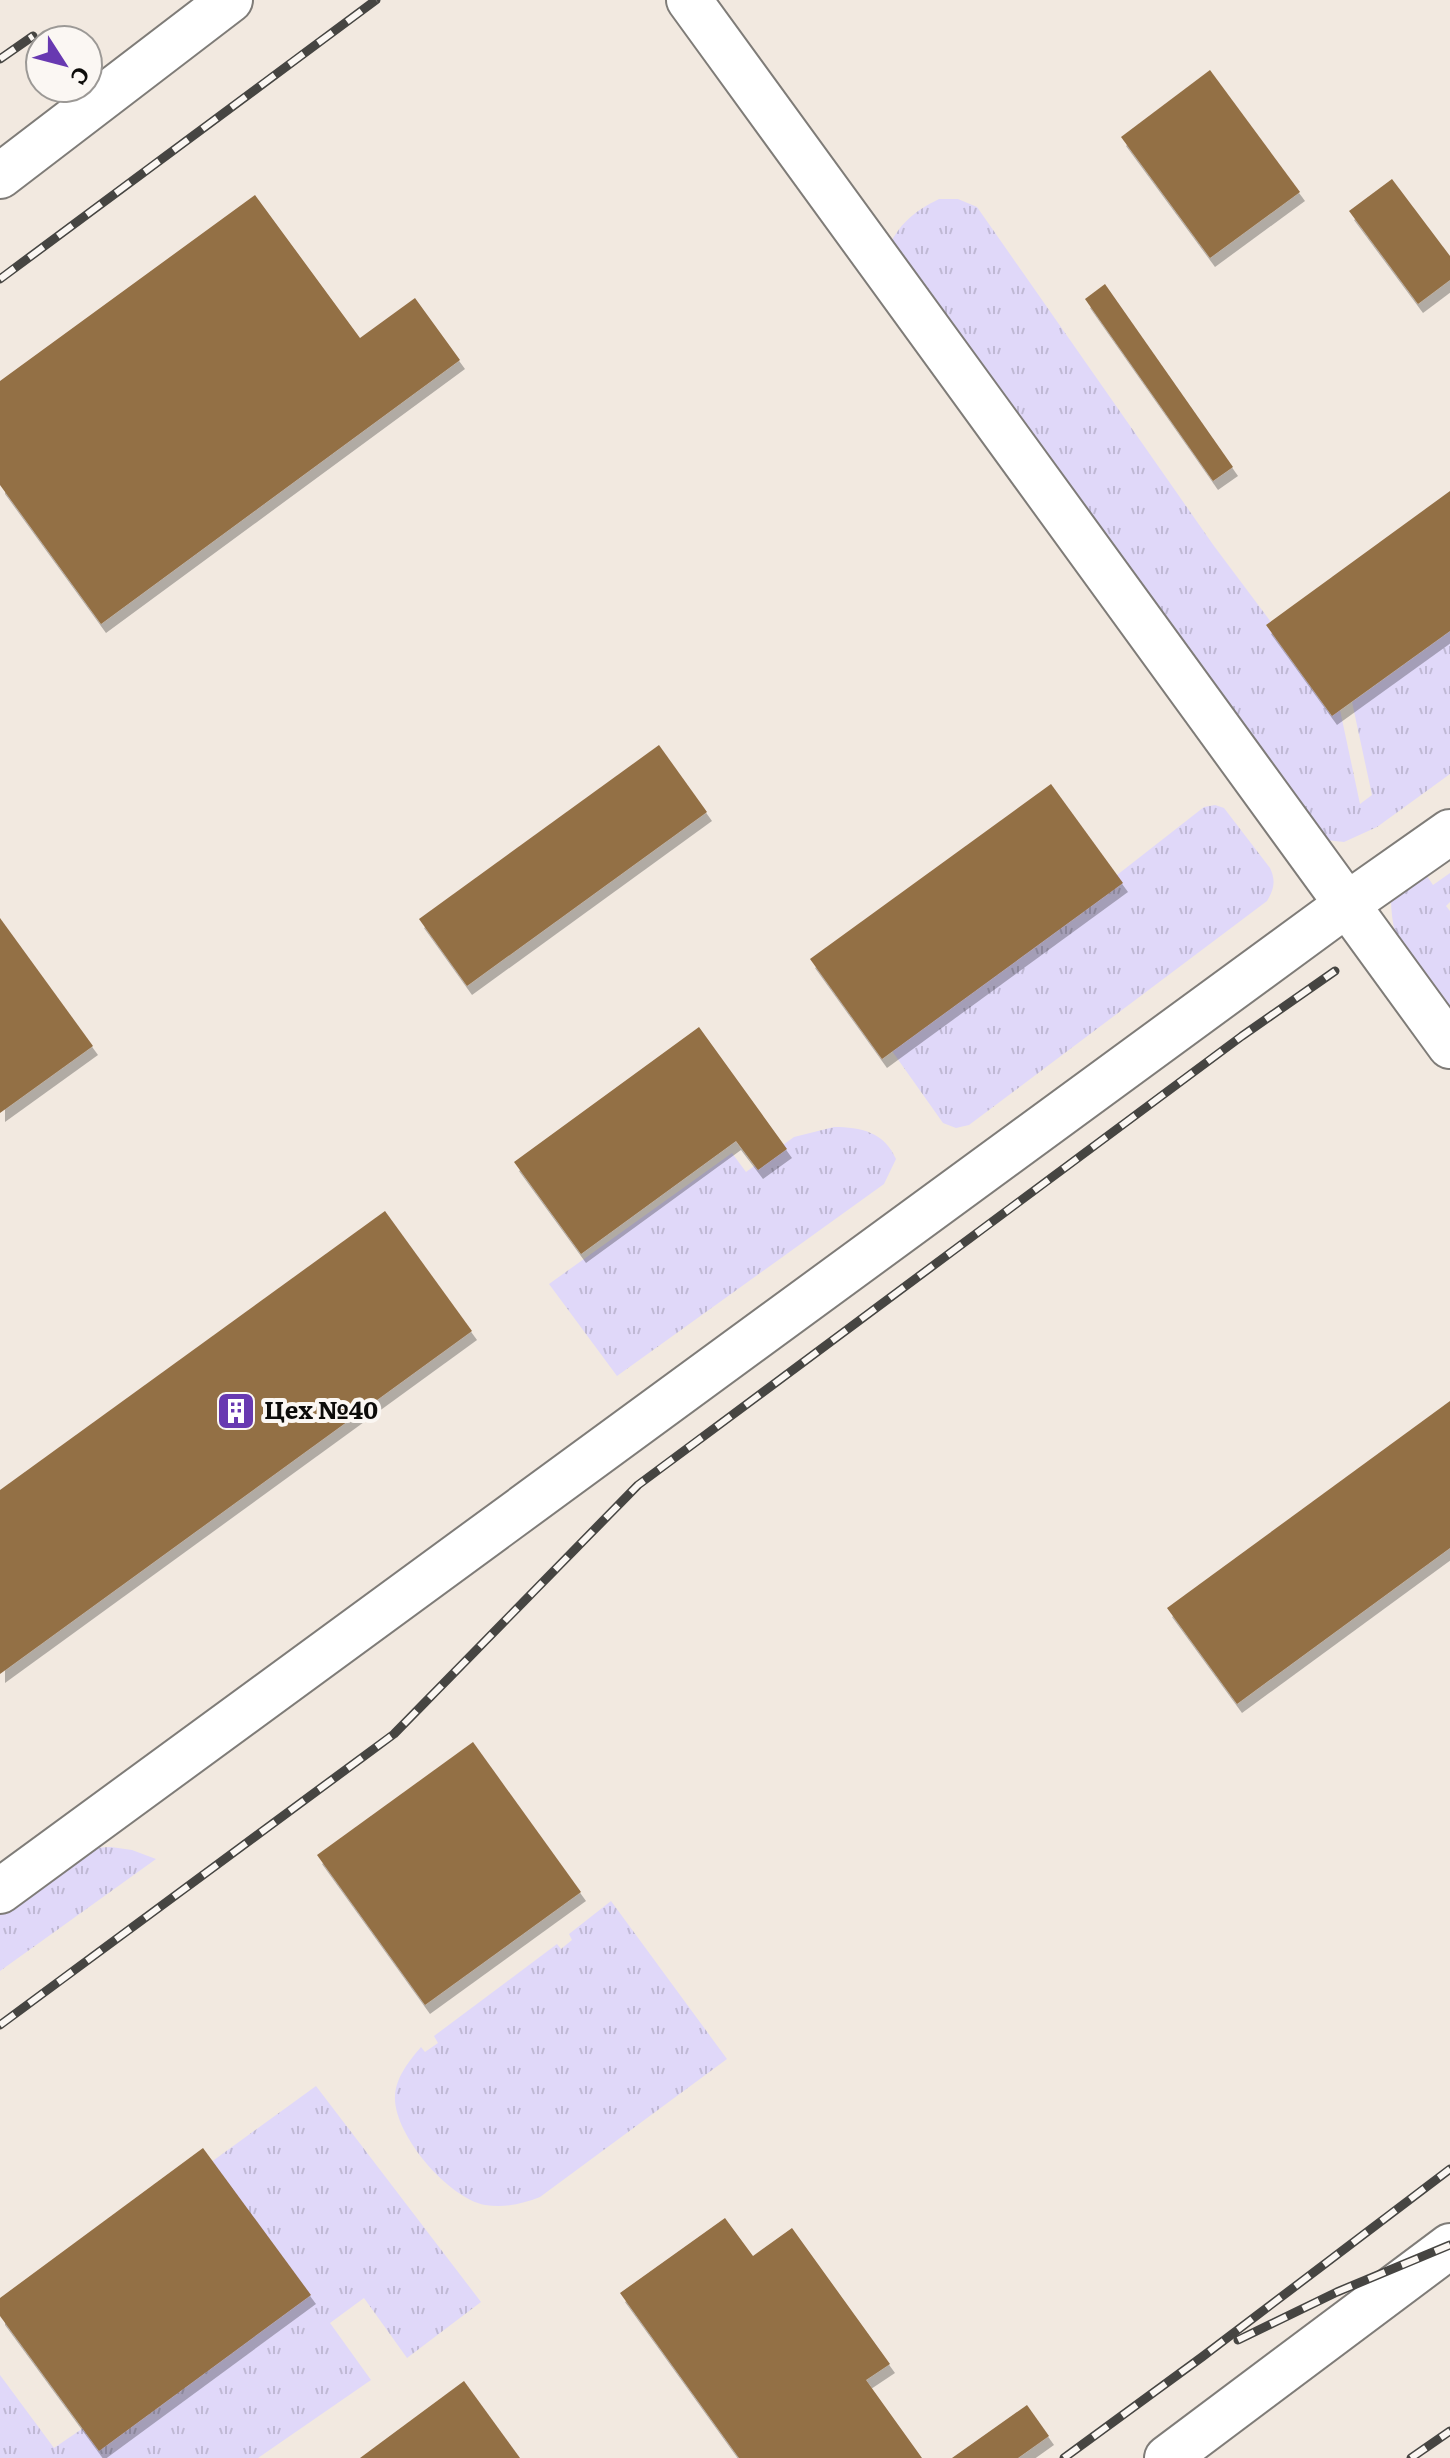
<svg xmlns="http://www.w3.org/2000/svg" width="1450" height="2458" viewBox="0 0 1450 2458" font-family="Literata,serif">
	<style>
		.built { fill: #f2e9e0; fill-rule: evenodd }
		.grass { fill: url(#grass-tufts) }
		.building { fill: #936f45; filter: url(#shadow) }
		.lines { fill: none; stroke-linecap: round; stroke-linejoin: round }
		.minor-casing { stroke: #7f7c78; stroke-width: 48 }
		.minor { stroke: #fff; stroke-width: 44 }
		.rail-casing { stroke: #464542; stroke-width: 9 }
		.rail { stroke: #fbf7f3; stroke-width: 6; stroke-dasharray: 18; stroke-linecap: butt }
		.labels { text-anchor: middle; stroke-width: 8; stroke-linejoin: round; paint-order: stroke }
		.poi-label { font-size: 24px; font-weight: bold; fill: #0d0c0a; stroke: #fbf7f3; text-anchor: start }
	</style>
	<defs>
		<pattern id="grass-tufts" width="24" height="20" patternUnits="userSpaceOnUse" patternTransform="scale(2)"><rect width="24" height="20" fill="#e0d8f9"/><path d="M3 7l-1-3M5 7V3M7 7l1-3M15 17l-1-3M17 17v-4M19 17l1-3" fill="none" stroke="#bfb8d4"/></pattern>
		<filter id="shadow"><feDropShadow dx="5" dy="9" stdDeviation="0" flood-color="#0004"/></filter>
	</defs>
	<rect width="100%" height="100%" fill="#fbf7f3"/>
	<path class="built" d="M 0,0 L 1450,0 L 1450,2458 L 0,2458 ZM 40,40 L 88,40 L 88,88 L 40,88 Z"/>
	<g class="grass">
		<path d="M 939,199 L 958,199 L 977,207 L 1214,546 L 1271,622 L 1266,625 L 1331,715 L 1340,710 L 1360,804 L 1372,795 L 1352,702 L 1450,631 L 1450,774 L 1377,827 L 1344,842 L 1326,840 L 887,250 C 899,224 913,212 939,199 Z"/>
		<path d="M 1215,805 L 1224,808 L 1270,868 C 1276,881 1274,889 1267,901 L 969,1125 L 956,1128 L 943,1123 L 892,1051 L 1204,807 Z"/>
		<path d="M 1419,864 L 1433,885 L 1450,873 L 1450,902 L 1446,906 L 1450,911 L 1450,1020 C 1417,975 1390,953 1391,894 Z"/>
		<path d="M 834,1127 C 861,1127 884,1132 896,1159 L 884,1184 L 617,1376 L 549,1284 L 732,1153 L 746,1172 L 794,1137 Z"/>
		<path d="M 111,1847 L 132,1850 L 156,1859 L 0,1971 L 0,1912 L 91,1848 Z"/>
		<path d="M 611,1901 L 727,2059 L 540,2197 C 522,2204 505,2208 485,2205 C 448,2198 393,2134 395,2096 C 396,2077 409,2061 421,2047 L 425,2052 L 438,2043 L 434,2036 L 557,1944 L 561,1949 L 572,1940 L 569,1934 Z"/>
		<path d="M 316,2086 L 481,2302 L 407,2358 L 364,2298 L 330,2323 L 371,2380 L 258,2458 L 0,2458 L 0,2375 L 54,2448 L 95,2420 L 181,2184 Z"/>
	</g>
	<g class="building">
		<path d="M 1210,70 L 1300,192 L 1210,258 L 1121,137 Z"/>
		<path d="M 1392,179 L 1450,256 L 1450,280 L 1418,304 L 1349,211 Z"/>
		<path d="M 255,195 L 360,338 L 415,298 L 460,360 L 101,624 L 0,485 L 0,381 Z"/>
		<path d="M 1105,284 L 1233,467 L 1213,481 L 1085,299 Z"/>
		<path d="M 1450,491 L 1450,631 L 1332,716 L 1266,625 Z"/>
		<path d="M 659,745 L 707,812 L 467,986 L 419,919 Z"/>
		<path d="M 1051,784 L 1123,883 L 882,1059 L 810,959 Z"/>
		<path d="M 0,918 L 93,1046 L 0,1113 Z"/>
		<path d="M 699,1027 L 787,1149 L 758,1170 L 736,1141 L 581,1254 L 514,1162 Z"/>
		<path d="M 385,1211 L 472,1331 L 0,1674 L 0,1490 Z"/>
		<path d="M 1450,1401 L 1450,1548 L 1237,1704 L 1167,1608 Z"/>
		<path d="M 473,1742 L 581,1892 L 425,2005 L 317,1855 Z"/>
		<path d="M 203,2148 L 311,2295 L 99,2451 L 0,2316 L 0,2298 Z"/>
		<path d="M 725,2218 L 753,2256 L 792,2228 L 890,2364 L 866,2380 L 922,2458 L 739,2458 L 620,2293 Z"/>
		<path d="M 464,2381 L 520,2458 L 360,2458 Z"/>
		<path d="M 1027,2405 L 1049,2436 L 1018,2458 L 952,2458 Z"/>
	</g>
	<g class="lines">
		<g class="minor-casing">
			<g id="minor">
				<path d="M 689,0 L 1450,1046"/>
				<path d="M 0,176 L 230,0"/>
				<path d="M 0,1891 L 1346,905 L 1450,832"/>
				<path d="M 1167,2458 L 1450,2246"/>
			</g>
		</g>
		<use href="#minor" class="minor"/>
		<g class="rail-casing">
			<g id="rail">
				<path d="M 0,59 L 33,36"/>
				<path d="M 0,279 L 376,0"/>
				<path d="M 0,2025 L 394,1734 L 638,1485 L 1242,1036 L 1335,971"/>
				<path d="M 1238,2340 L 1337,2292 L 1450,2245"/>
				<path d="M 1064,2458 L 1202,2357 L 1450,2169"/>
				<path d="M 1411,2458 L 1450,2431"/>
			</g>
		</g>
		<use href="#rail" class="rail"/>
	</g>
	<defs>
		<g id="building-square" transform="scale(2)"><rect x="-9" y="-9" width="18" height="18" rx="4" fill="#6839b1" stroke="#fbf7f3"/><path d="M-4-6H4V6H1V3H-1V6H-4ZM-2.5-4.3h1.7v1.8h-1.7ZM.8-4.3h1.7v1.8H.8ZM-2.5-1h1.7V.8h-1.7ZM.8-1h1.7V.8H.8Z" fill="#fff"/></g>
	</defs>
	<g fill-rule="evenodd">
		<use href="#building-square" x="236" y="1411"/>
	</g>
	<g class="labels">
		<g class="poi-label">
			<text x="264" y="1419">Цех №40</text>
		</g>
	</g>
	<g transform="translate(64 64) rotate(126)"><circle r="38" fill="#fbf7f3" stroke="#9c9996" stroke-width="2"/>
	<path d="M0-6L14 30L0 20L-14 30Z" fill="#6839b1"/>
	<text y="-12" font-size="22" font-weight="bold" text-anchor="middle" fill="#0d0c0a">С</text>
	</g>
</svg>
